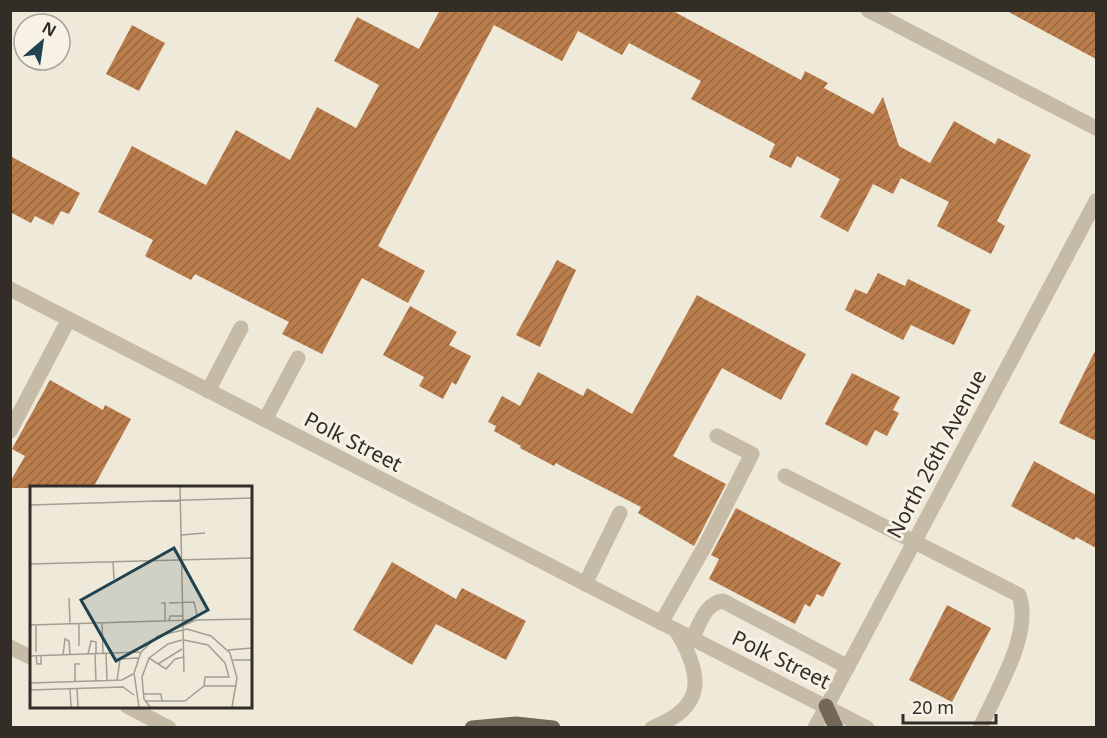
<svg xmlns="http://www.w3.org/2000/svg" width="1107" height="738" viewBox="0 0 1107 738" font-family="'Noto Sans',sans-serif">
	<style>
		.building { fill: url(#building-hatch) }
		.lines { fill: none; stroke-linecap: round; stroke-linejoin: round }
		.service { stroke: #c5bba7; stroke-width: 15 }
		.minor { stroke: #c5bba7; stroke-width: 15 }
		.tertiary { stroke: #c5bba7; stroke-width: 15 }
		.primary { stroke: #736759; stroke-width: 15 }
		.labels { text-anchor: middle; stroke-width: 6; stroke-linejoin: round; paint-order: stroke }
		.street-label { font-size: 21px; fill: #322d27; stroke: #f7f2e5 }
		.inset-road { fill: none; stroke: #a39e92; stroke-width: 1.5 }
		.view { fill: #204350; fill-opacity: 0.15; stroke: #204350; stroke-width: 3 }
		.inset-edge { fill: none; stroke: #322d27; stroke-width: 3 }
	</style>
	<defs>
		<pattern id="building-hatch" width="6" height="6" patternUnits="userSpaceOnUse" patternTransform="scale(1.5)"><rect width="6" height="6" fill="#ba7d4c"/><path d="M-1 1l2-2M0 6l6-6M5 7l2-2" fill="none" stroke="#98673f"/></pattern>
	</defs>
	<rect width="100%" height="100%" fill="#efe9da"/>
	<g class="building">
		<path d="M 440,10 L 671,10 L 801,80 L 805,71 L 828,83 L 824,88 L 873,114 L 883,97 L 899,146 L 930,163 L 954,121 L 995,144 L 998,138 L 1031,155 L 997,221 L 1005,226 L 991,254 L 937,226 L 949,202 L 901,178 L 893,194 L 873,184 L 848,232 L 820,217 L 840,179 L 797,156 L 791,168 L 769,157 L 775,144 L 691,99 L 701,81 L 629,43 L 622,55 L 578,31 L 562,61 L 494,25 L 378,246 L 425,271 L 408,303 L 362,278 L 322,354 L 282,334 L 289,322 L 195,274 L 191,280 L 145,256 L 153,240 L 98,212 L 132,146 L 206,185 L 236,130 L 290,160 L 317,107 L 356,128 L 379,85 L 334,61 L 357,17 L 419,49 Z"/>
		<path d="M 1005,10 L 1096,10 L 1096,59 Z"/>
		<path d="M 132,25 L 165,43 L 139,91 L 106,74 Z"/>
		<path d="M 10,156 L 80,193 L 69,214 L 61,211 L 53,225 L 35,216 L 31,223 L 10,212 Z"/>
		<path d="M 557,260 L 576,270 L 540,347 L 516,335 Z"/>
		<path d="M 878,273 L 905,286 L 908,279 L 971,310 L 954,345 L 911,325 L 903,340 L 845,310 L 855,289 L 867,294 Z"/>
		<path d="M 697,295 L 806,354 L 781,400 L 722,368 L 673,456 L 726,484 L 694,546 L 638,513 L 641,507 L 565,468 L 556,463 L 554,466 L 520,448 L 521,446 L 494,431 L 496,426 L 488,422 L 502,396 L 520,406 L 538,372 L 583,396 L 587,388 L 632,414 Z"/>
		<path d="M 410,306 L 457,332 L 449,345 L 471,356 L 456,385 L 452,382 L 443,399 L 419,386 L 424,377 L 383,355 Z"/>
		<path d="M 1096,349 L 1096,441 L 1059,423 Z"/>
		<path d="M 852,373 L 900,397 L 893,410 L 899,413 L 887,436 L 875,430 L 867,446 L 825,424 Z"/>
		<path d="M 50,380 L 103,410 L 105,405 L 131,419 L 93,488 L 10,488 L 10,482 L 25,456 L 12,449 Z"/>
		<path d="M 1034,461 L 1096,495 L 1096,548 L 1076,537 L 1074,540 L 1011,506 Z"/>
		<path d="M 736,508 L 841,563 L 823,597 L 817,594 L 810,607 L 805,604 L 795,624 L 709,579 L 719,559 L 711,555 Z"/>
		<path d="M 392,562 L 456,599 L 462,588 L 526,621 L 506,660 L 436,624 L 412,665 L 353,630 Z"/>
		<path d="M 947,605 L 991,628 L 952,702 L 909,680 Z"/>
	</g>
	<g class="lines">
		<g class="service">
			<path d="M 208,391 L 241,328"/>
			<path d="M 265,420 L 298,358"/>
			<path d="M 10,431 L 69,319"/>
			<path d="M 785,476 L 1019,595 C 1033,634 996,691 980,728"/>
			<path d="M 585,584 L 620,513"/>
			<path d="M 661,623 L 706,544 L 752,454 L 717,436"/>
			<path d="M 692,639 C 700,624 705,603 723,601 L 848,667"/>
			<path d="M 10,647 L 32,658"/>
			<path d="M 127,706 L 169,728"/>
		</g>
		<g class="minor">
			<path d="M 868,10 L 1096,128"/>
			<path d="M 10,289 L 867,728"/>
			<path d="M 652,728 C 706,707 703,676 677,632"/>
		</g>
		<path class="tertiary" d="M 815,728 L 1096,201"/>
		<g class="primary">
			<path d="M 826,706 L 836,728"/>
			<path d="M 472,728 L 516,724 L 553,728"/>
		</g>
	</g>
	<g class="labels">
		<g class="street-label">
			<text transform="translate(353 442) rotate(27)" y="7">Polk Street</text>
			<text transform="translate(937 454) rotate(-62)" y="7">North 26th Avenue</text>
			<text transform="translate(781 660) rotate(26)" y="7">Polk Street</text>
		</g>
	</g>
	<g transform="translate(30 486)">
		<rect width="222" height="222" fill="#efe9da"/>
		<path class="inset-road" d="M 150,1 L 154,186M 0,19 L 222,12M 151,49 L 175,47M 83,75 L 84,93M 0,78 L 222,72M 39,112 L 40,138M 131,117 L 135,117 L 135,135M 139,117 L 164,116 L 167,129M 139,135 L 140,130 L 153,130M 72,137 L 73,167M 49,138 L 49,160M 0,139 L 163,134M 6,139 L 6,166M 145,143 L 166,134 L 222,133M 154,154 L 178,159 L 195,177 L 199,191 L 175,191 L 174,200M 198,164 L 222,162M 65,167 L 66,196M 76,167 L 77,195M 58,168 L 61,155 L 66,156 L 66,167M 6,169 L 7,178 L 11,178 L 11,169M 33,169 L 35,153 L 39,155 L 40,168M 0,170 L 111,166M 119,172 L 138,158 L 152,154M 203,174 L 222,174M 128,178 L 152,163M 87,195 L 90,173 L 108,172M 45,196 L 45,178 L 50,178M 0,197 L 92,194 L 103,188M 47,202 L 48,221M 40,203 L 41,221M 0,204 L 93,201 L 104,209M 113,208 L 131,208 L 132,215M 115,215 L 155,215 L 174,200 L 207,200M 109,221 L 104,187 L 111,166 L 128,150 L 157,143 L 181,150 L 200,167 L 207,192 L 202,221M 120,221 L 114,213 L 112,191 L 119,172 L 136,183 L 145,173 L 154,171"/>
		<path class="view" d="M 144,62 L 178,124 L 86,175 L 51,114 Z"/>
		<rect width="222" height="222" class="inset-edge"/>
	</g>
	<rect width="1107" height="738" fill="none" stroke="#322d27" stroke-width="24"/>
	<g transform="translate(42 42) rotate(29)"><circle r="28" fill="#f7f2e5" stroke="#a8a399" stroke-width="1.5"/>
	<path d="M0-4.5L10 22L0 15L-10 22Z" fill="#204350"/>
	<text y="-9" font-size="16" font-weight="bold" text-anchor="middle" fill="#322d27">N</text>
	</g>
	<path d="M903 714v9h93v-9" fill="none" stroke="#322d27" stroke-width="3"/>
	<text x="912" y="714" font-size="18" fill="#322d27" stroke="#f7f2e5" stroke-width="4.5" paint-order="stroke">20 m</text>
</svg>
